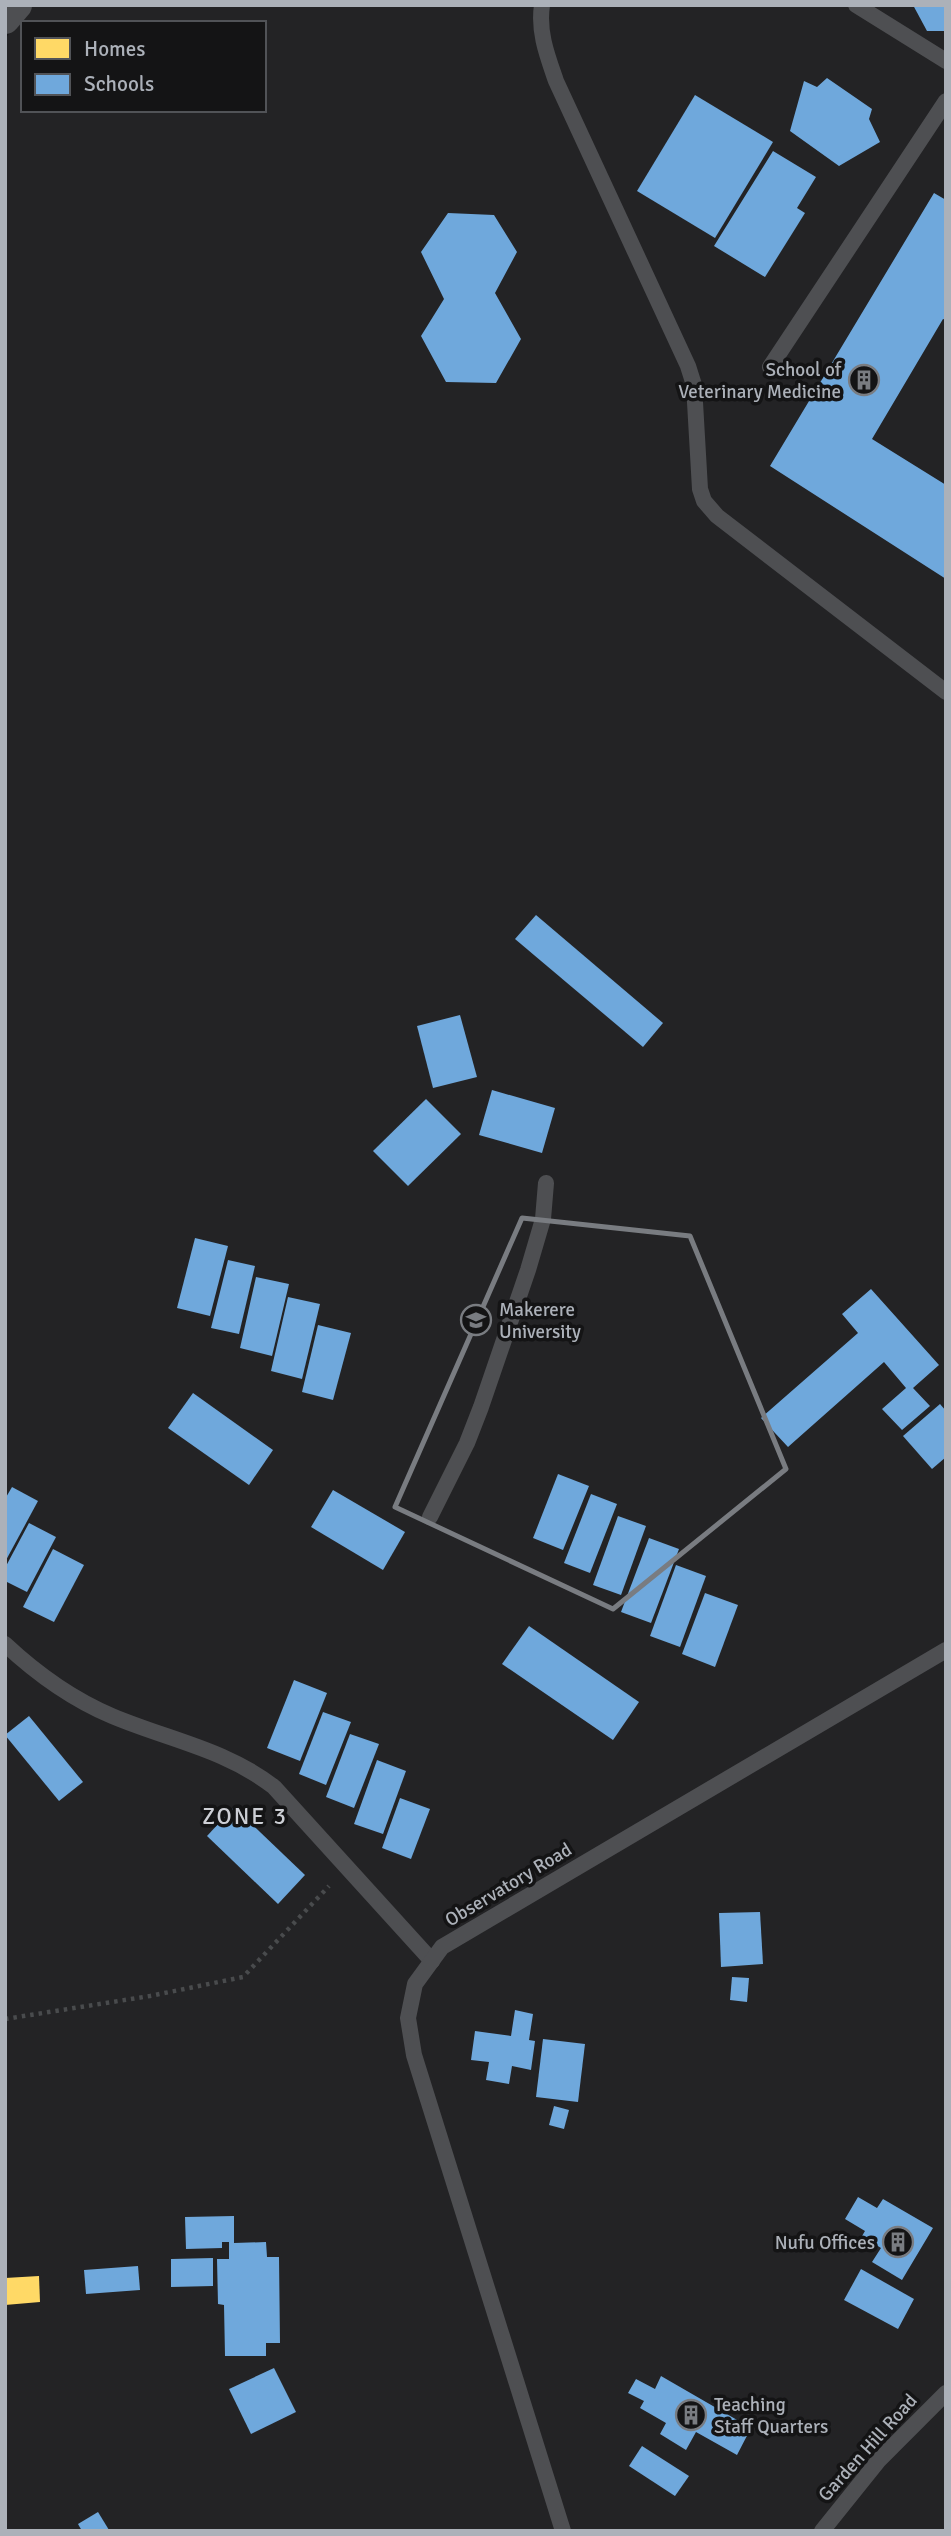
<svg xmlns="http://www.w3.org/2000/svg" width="951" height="2536" viewBox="0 0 951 2536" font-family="Signika,sans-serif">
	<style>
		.built { fill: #232325; fill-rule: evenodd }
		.homes { fill: #ffd966 }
		.schools { fill: #6fa8dc }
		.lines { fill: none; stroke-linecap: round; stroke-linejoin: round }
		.path { stroke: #494b4d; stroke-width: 4.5; stroke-dasharray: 3.5 5; stroke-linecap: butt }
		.service { stroke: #4e4f52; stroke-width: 16 }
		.minor { stroke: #4e4f52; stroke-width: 30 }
		.marked { fill: none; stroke: #797c81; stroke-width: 5; stroke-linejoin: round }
		.labels { text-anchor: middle; stroke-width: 7; stroke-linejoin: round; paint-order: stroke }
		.poi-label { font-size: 19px; fill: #acb1b9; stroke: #141415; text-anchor: end }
		.street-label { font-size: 19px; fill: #acb1b9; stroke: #141415 }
		.quarter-label { font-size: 23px; letter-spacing: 2px; fill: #cdcfd5; stroke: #141415 }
	</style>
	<rect width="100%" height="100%" fill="#19191a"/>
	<path class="built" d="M 32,5 L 946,5 L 946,2531 L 5,2531 L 5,39 ZM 23,23 L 264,23 L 264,110 L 23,110 Z"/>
	<path class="homes" d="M 39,2276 L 40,2302 L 5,2305 L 5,2278 Z"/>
	<g class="schools">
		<path d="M 913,5 L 946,5 L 946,31 L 927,31 Z"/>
		<path d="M 827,78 L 872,109 L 869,119 L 880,142 L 839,166 L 790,131 L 804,81 L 817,87 Z"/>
		<path d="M 695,95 L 773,142 L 715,238 L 637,191 Z"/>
		<path d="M 773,151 L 816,177 L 797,208 L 805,213 L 765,277 L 714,246 Z"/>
		<path d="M 934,193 L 946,200 L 946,320 L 943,319 L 872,439 L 946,485 L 946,579 L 770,466 Z"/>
		<path d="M 448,213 L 494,215 L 517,252 L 495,293 L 521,339 L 496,383 L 446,382 L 421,336 L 444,299 L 421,252 Z"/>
		<path d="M 536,915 L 663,1023 L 643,1047 L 515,939 Z"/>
		<path d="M 460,1015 L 477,1077 L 433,1088 L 417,1026 Z"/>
		<path d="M 492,1090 L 555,1108 L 542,1153 L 479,1135 Z"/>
		<path d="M 426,1099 L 461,1134 L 408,1186 L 373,1151 Z"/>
		<path d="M 195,1238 L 228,1246 L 210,1316 L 177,1308 Z"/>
		<path d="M 228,1260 L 255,1266 L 239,1334 L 211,1328 Z"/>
		<path d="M 256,1277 L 289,1284 L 272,1356 L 240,1348 Z"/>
		<path d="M 871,1289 L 939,1365 L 913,1388 L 930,1406 L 902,1430 L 882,1409 L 906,1388 L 884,1362 L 788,1447 L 761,1418 L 858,1333 L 842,1314 Z"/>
		<path d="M 288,1297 L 320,1304 L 302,1379 L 271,1371 Z"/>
		<path d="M 318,1325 L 351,1333 L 333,1400 L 302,1392 Z"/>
		<path d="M 193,1393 L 273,1450 L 249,1485 L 168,1428 Z"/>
		<path d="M 940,1404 L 946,1411 L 946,1457 L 932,1469 L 903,1436 Z"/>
		<path d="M 558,1474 L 589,1486 L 563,1550 L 533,1538 Z"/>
		<path d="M 12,1487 L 38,1501 L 5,1562 L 5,1499 Z"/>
		<path d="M 333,1490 L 405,1532 L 383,1570 L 311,1527 Z"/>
		<path d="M 591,1494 L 617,1504 L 590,1573 L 564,1563 Z"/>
		<path d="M 618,1516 L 646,1526 L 621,1595 L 593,1585 Z"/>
		<path d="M 29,1523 L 56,1537 L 27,1592 L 5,1581 L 5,1568 Z"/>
		<path d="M 649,1538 L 679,1549 L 651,1623 L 621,1612 Z"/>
		<path d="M 53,1549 L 84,1565 L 54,1622 L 23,1607 Z"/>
		<path d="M 676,1565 L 706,1576 L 680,1647 L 650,1636 Z"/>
		<path d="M 705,1593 L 738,1605 L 715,1667 L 682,1654 Z"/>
		<path d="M 529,1626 L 639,1702 L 613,1740 L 502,1664 Z"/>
		<path d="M 294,1680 L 327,1693 L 300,1761 L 267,1748 Z"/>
		<path d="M 323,1712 L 351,1722 L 326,1785 L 299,1774 Z"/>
		<path d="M 29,1716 L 83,1782 L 59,1801 L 5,1735 Z"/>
		<path d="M 350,1734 L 379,1744 L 354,1808 L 326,1797 Z"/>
		<path d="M 377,1760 L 406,1771 L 383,1834 L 354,1824 Z"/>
		<path d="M 400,1798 L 430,1809 L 411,1859 L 382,1848 Z"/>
		<path d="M 234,1807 L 305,1875 L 278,1904 L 207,1836 Z"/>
		<path d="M 760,1912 L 763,1964 L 721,1967 L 719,1913 Z"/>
		<path d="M 732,1977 L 749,1978 L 747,2002 L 730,2000 Z"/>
		<path d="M 515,2010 L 533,2014 L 529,2040 L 535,2041 L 531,2070 L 512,2066 L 509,2084 L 486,2080 L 489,2062 L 471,2060 L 475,2031 L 511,2036 Z"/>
		<path d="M 543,2039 L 585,2044 L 578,2102 L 536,2097 Z"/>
		<path d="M 554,2106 L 569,2110 L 564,2129 L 549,2125 Z"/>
		<path d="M 858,2197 L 877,2208 L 883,2199 L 933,2228 L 902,2280 L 872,2262 L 881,2248 L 862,2236 L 865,2231 L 845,2219 Z"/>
		<path d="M 234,2216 L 234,2243 L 266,2242 L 267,2257 L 279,2257 L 280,2343 L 266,2343 L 266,2356 L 225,2356 L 224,2305 L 218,2304 L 217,2259 L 229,2259 L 229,2242 L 222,2242 L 222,2248 L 186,2249 L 185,2217 Z"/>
		<path d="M 213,2258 L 213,2286 L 171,2287 L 171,2259 Z"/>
		<path d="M 138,2266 L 140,2290 L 86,2294 L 84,2270 Z"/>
		<path d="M 861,2269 L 914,2299 L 898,2329 L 844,2300 Z"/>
		<path d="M 274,2368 L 296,2412 L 251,2434 L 229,2389 Z"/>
		<path d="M 661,2376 L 751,2428 L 737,2455 L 696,2432 L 686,2450 L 660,2434 L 666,2423 L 640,2408 L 644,2401 L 628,2393 L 636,2379 L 655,2389 Z"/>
		<path d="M 642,2446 L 689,2476 L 675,2496 L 629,2466 Z"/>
		<path d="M 98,2512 L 109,2530 L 82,2531 L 78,2524 Z"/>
	</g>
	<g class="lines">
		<path class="path" d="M 5,2019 L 150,1996 L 243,1977 L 329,1886"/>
		<g class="service">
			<path d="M 542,5 C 538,32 547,55 556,81 L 688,366 L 694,385 L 700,489 L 704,501 L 717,516 L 946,692"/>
			<path d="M 856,5 L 946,61"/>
			<path d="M 770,367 L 946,101"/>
			<path d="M 430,1517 L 467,1443 L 481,1407 L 528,1270 L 543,1219 L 546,1183"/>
			<path d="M 5,1644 C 37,1674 72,1699 112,1716 C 169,1740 225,1749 274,1787 L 432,1961"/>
			<path d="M 563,2531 L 414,2055 L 408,2018 L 415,1984 L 442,1947 L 946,1650"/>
			<path d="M 822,2531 L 879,2460 L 946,2393"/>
		</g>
		<path class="minor" d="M 5,19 L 17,5"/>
	</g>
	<path class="marked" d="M 522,1218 L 690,1236 L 786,1469 L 613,1609 L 395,1507 Z"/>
	<defs>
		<g id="building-ring" transform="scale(1.575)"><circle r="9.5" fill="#141415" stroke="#797c81" stroke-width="1.5"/><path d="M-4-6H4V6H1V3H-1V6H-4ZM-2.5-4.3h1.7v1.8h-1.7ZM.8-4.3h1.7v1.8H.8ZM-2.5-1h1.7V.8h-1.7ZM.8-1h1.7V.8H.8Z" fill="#797c81"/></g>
		<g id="university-ring" transform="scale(1.575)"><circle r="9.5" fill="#141415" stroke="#797c81" stroke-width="1.5"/><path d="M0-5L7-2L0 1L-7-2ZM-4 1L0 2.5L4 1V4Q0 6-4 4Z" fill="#797c81"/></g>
	</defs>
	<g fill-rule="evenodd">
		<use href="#building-ring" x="864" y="380"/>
		<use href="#university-ring" x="476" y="1320"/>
		<use href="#building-ring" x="898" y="2242"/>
		<use href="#building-ring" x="691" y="2415"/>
	</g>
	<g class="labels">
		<g class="poi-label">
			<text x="841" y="376">School of<tspan x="841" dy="22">Veterinary Medicine</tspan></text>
			<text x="499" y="1316" text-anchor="start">Makerere<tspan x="499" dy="22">University</tspan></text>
			<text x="875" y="2249">Nufu Offices</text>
			<text x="714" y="2411" text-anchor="start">Teaching<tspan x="714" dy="22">Staff Quarters</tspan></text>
		</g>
		<g class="street-label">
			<text transform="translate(508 1884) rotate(-31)" y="7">Observatory Road</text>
			<text transform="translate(867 2447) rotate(-48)" y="7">Garden Hill Road</text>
		</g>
		<g class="quarter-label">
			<text x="245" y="1824">ZONE 3</text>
		</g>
	</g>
	<rect width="951" height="2536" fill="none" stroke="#acb1b9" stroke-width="14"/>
	<rect x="21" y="21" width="245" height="91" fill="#141415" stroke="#515357" stroke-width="2"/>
	<rect x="35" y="38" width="35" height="21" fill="#ffd966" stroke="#515357" stroke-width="2"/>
	<text x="84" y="56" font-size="21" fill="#acb1b9">Homes</text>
	<rect x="35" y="74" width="35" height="21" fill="#6fa8dc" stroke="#515357" stroke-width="2"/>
	<text x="84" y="91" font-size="21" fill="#acb1b9">Schools</text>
</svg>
